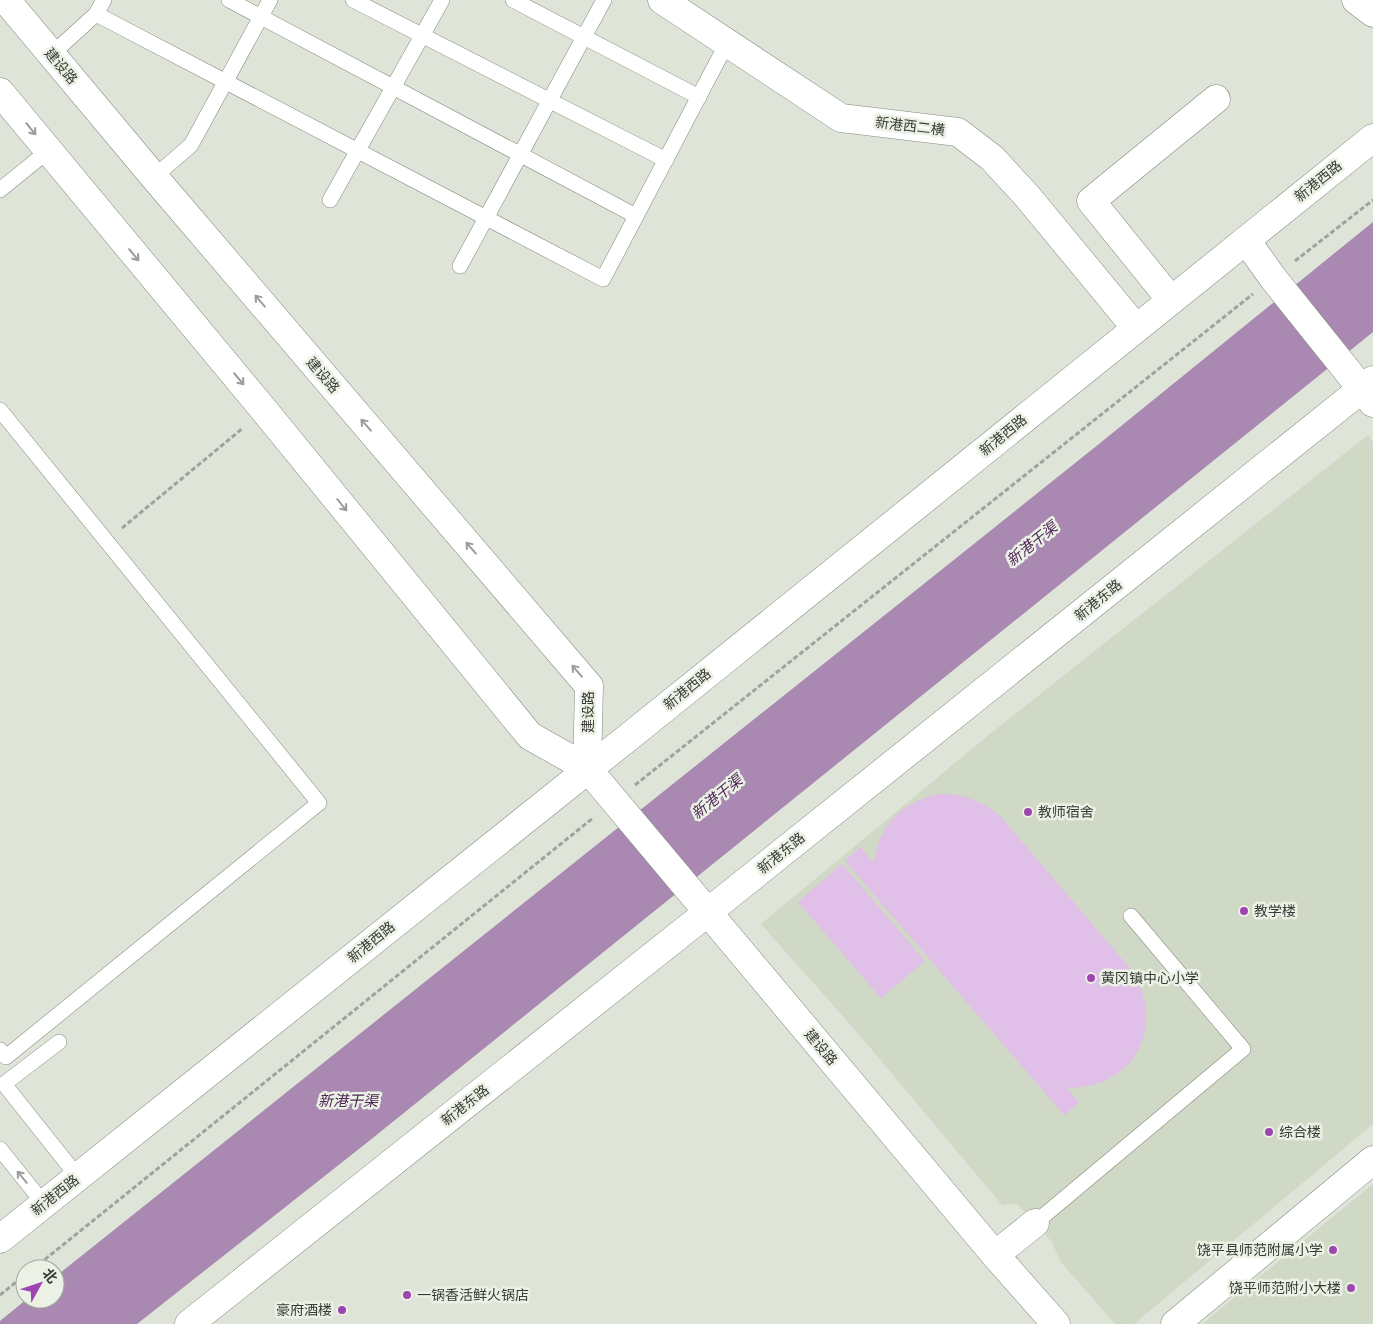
<svg xmlns="http://www.w3.org/2000/svg" width="1373" height="1324" viewBox="0 0 1373 1324" font-family="Commissioner,'Noto Sans SC',sans-serif">
	<style>
		.built { fill: #d0d9c5 }
		.green { fill: #e0bfe8 }
		.water { fill: #a988b1 }
		.lines { fill: none; stroke-linecap: round; stroke-linejoin: round }
		.lane-casing { stroke: #85897e; stroke-width: 16 }
		.street-casing { stroke: #85897e; stroke-width: 29 }
		.secondary-casing { stroke: #85897e; stroke-width: 29 }
		.primary-casing { stroke: #85897e; stroke-width: 29 }
		.path { stroke: #9fa399; stroke-width: 3; stroke-dasharray: 5 2.5; stroke-linecap: butt }
		.lane { stroke: #fff; stroke-width: 15 }
		.street { stroke: #fff; stroke-width: 28 }
		.secondary { stroke: #fff; stroke-width: 28 }
		.primary { stroke: #fff; stroke-width: 28 }
		.oneway { stroke: #9c9d9a }
		.poi-dot { fill: #9d45b1; stroke: #ebf1e4; stroke-width: 2 }
		.labels { text-anchor: middle; stroke-width: 5; stroke-linejoin: round; paint-order: stroke }
		.street-label { font-size: 14px; fill: #393b36; stroke: #ebf1e4 }
		.poi-label { font-size: 14px; fill: #393b36; stroke: #ebf1e4; text-anchor: start }
		.water-label { font-size: 15px; font-style: italic; fill: #50265a; stroke: #ebf1e4 }
	</style>
	<rect width="100%" height="100%" fill="#dee4d7"/>
	<g class="built">
		<path d="M 1368,435 L 1373,442 L 1373,1124 L 1134,1324 L 1115,1324 L 1060,1261 L 1052,1242 L 1017,1204 L 1002,1205 L 856,1031 L 761,924 L 991,733 Z"/>
		<path d="M 1373,1184 L 1373,1324 L 1203,1324 L 1213,1315 Z"/>
	</g>
	<g class="green">
		<path d="M 937,794 C 962,793 981,800 1000,816 L 1134,973 C 1165,1030 1133,1089 1067,1088 L 1079,1103 L 1064,1115 L 845,861 L 860,847 L 874,863 C 879,825 900,804 937,794 Z"/>
		<path d="M 842,864 L 925,961 L 881,998 L 798,902 Z"/>
	</g>
	<path class="water" d="M 1373,222 L 1373,332 L 369,1141 L 137,1324 L 0,1324 L 0,1321 L 27,1299 L 55,1299 L 55,1277 L 1094,448 Z"/>
	<g class="lines">
		<g class="lane-casing">
			<g id="lane">
				<path d="M 229,0 L 636,216"/>
				<path d="M 353,0 L 666,160"/>
				<path d="M 513,0 L 699,97"/>
				<path d="M 96,14 L 603,279 L 727,43"/>
				<path d="M 52,54 L 96,14 L 104,0"/>
				<path d="M 154,177 L 191,145 L 270,0"/>
				<path d="M 0,190 L 48,151"/>
				<path d="M 330,200 L 442,0"/>
				<path d="M 460,266 L 604,0"/>
				<path d="M 0,410 L 319,803 L 6,1057 L 0,1050"/>
				<path d="M 59,1042 L 4,1084 L 78,1177"/>
				<path d="M 0,1149 L 44,1204"/>
				<path d="M 1035,1223 L 1243,1049 L 1131,916"/>
			</g>
		</g>
		<g class="street-casing">
			<g id="street">
				<path d="M 1171,300 L 1091,201 L 1216,99"/>
				<path d="M 995,1255 L 1035,1223"/>
			</g>
		</g>
		<g class="secondary-casing">
			<g id="secondary">
				<path d="M 662,0 L 841,118 L 958,132 L 992,158 L 1027,196 L 1136,328"/>
				<path d="M 1356,0 L 1373,13"/>
				<path d="M 1246,240 L 1273,278 L 1373,403"/>
				<path d="M 587,768 L 995,1255 L 1056,1324"/>
				<path d="M 189,1324 L 693,924 L 1373,380"/>
				<path d="M 1175,1324 L 1373,1160"/>
			</g>
		</g>
		<g class="primary-casing">
			<g id="primary">
				<path d="M 0,92 L 264,410 L 530,736 L 587,768 L 589,686 L 154,177 L 6,0"/>
				<path d="M 0,1239 L 635,732 L 1373,138"/>
			</g>
		</g>
		<g class="path">
			<path d="M 1295,261 L 1373,200"/>
			<path d="M 122,528 L 243,428"/>
			<path d="M 635,785 L 1253,294"/>
			<path d="M 33,1269 L 593,818"/>
			<path d="M 0,1295 L 25,1275"/>
		</g>
		<use href="#lane" class="lane"/>
		<use href="#street" class="street"/>
		<use href="#secondary" class="secondary"/>
		<use href="#primary" class="primary"/>
	</g>
	<defs><path id="oneway-shaft" d="M-6 0H5M1.5-3L5.5 0L1.5 3" fill="none" stroke-width="1.6" stroke-linecap="round" stroke-linejoin="round" transform="scale(1.25)"/></defs>
	<g class="oneway">
		<use href="#oneway-shaft" transform="translate(31 129) rotate(51)"/>
		<use href="#oneway-shaft" transform="translate(134 255) rotate(50)"/>
		<use href="#oneway-shaft" transform="translate(260 301) rotate(-131)"/>
		<use href="#oneway-shaft" transform="translate(239 379) rotate(50)"/>
		<use href="#oneway-shaft" transform="translate(366 425) rotate(-131)"/>
		<use href="#oneway-shaft" transform="translate(342 505) rotate(51)"/>
		<use href="#oneway-shaft" transform="translate(471 548) rotate(-131)"/>
		<use href="#oneway-shaft" transform="translate(577 671) rotate(-131)"/>
		<use href="#oneway-shaft" transform="translate(22 1177) rotate(-129)"/>
	</g>
	<g class="poi-dot">
		<circle cx="1028" cy="812" r="5"/>
		<circle cx="1244" cy="911" r="5"/>
		<circle cx="1091" cy="978" r="5"/>
		<circle cx="1269" cy="1132" r="5"/>
		<circle cx="1333" cy="1250" r="5"/>
		<circle cx="1351" cy="1288" r="5"/>
		<circle cx="407" cy="1295" r="5"/>
		<circle cx="342" cy="1310" r="5"/>
	</g>
	<g class="labels">
		<g class="street-label">
			<text transform="translate(61 66) rotate(50)" y="5">建设路</text>
			<text transform="translate(910 126) rotate(7)" y="5">新港西二横</text>
			<text transform="translate(1318 181) rotate(-39)" y="5">新港西路</text>
			<text transform="translate(323 375) rotate(49)" y="5">建设路</text>
			<text transform="translate(1003 435) rotate(-39)" y="5">新港西路</text>
			<text transform="translate(1098 600) rotate(-39)" y="5">新港东路</text>
			<text transform="translate(687 689) rotate(-39)" y="5">新港西路</text>
			<text transform="translate(588 712) rotate(-90)" y="5">建设路</text>
			<text transform="translate(781 853) rotate(-39)" y="5">新港东路</text>
			<text transform="translate(371 942) rotate(-39)" y="5">新港西路</text>
			<text transform="translate(821 1047) rotate(50)" y="5">建设路</text>
			<text transform="translate(465 1105) rotate(-38)" y="5">新港东路</text>
			<text transform="translate(55 1195) rotate(-38)" y="5">新港西路</text>
		</g>
		<g class="poi-label">
			<text x="1038" y="817">教师宿舍</text>
			<text x="1254" y="916">教学楼</text>
			<text x="1101" y="983">黄冈镇中心小学</text>
			<text x="1279" y="1137">综合楼</text>
			<text x="1323" y="1255" text-anchor="end">饶平县师范附属小学</text>
			<text x="1341" y="1293" text-anchor="end">饶平师范附小大楼</text>
			<text x="417" y="1300">一锅香活鲜火锅店</text>
			<text x="332" y="1315" text-anchor="end">豪府酒楼</text>
		</g>
		<g class="water-label">
			<text transform="translate(1032 544) rotate(-39)" y="5">新港干渠</text>
			<text transform="translate(717 797) rotate(-39)" y="5">新港干渠</text>
			<text x="348" y="1106">新港干渠</text>
		</g>
	</g>
	<g transform="translate(40 1284) rotate(50)"><circle r="24" fill="#ebf1e4" stroke="#a4a89e"/>
	<path d="M0-4L9 19L0 12L-9 19Z" fill="#9d45b1"/>
	<text y="-8" font-size="14" font-weight="bold" text-anchor="middle" fill="#393b36">北</text>
	</g>
</svg>
